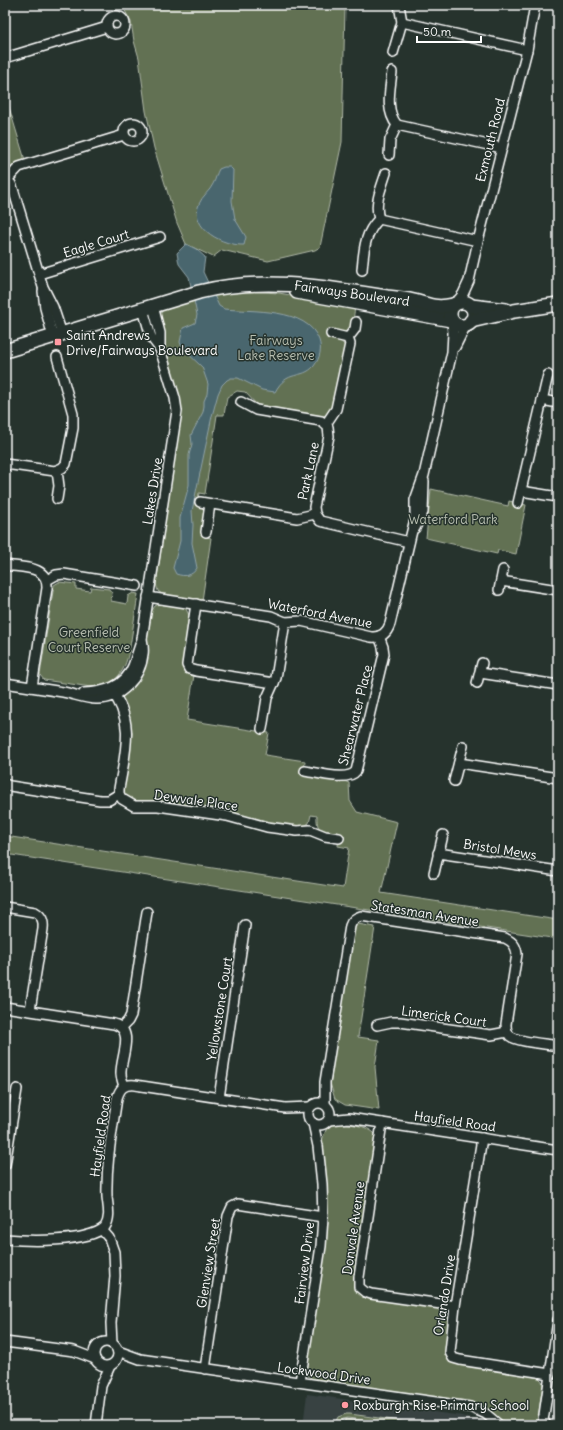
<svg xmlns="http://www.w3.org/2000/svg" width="563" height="1430" viewBox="0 0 563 1430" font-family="Delius,sans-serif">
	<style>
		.built { fill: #374242 }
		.green { fill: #627152; stroke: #b0b8a8 }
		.water { fill: #48666e; stroke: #91a3a8 }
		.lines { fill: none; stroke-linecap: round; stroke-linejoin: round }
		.street-casing { stroke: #fff; stroke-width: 12 }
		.secondary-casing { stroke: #fff; stroke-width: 16 }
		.street { stroke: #26332d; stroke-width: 9 }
		.secondary { stroke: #26332d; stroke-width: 13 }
		.poi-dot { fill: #ff9aa2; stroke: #26332d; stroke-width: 1.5 }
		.labels { text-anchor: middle; stroke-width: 3; stroke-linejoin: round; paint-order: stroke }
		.street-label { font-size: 13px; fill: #fff; stroke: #26332d }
		.poi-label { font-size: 13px; fill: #fff; stroke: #26332d; text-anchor: start }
		.park-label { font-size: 13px; fill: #b8bfb1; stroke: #26332d }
	</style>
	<rect width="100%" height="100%" fill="#26332d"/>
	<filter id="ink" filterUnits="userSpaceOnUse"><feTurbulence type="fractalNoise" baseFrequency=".025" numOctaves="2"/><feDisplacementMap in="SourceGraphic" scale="8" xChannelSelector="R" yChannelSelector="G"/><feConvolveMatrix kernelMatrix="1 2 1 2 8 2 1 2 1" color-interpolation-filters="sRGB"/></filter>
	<g filter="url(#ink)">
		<path class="built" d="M 307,1394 L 462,1416 L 475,1420 L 484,1425 L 303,1425 Z"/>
		<g class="green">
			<path d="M 122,5 L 345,5 L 342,142 L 320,247 L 315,250 L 268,261 L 222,250 L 213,257 L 186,244 L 177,223 L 154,148 L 146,111 L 139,58 L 134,41 L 131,22 Z"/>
			<path d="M 5,94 L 25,160 C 18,163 12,169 5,172 Z"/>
			<path d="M 246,291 L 279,293 L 355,307 C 353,318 354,331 341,333 L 340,340 L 345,346 L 333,409 L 328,415 L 322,416 L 257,405 L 245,392 L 237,391 L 227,397 L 224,415 L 217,415 L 205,494 L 199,493 L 197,506 L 203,508 L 205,512 L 202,536 L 211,538 L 202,601 L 163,595 L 158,591 L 156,584 L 181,413 L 179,396 L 164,347 L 159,316 L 163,310 L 167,308 C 194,300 218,293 246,291 Z"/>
			<path d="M 431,489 L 508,506 L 509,501 L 526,505 L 516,554 L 498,550 L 497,554 L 426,538 Z"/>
			<path d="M 59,582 L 76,584 L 76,589 L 90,591 L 91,587 L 109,589 L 112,593 L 111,601 L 127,604 L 128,596 L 133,593 L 138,594 C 136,608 134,621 132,634 C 128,660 124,687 91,687 L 44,680 L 40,675 L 54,585 Z"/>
			<path d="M 159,604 L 183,607 L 186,609 L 189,615 L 183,662 L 194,675 L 187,720 L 269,733 L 265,755 L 305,761 L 304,774 L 340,779 L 349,783 L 350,801 L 357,812 L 397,822 L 381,893 L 558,920 L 558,939 L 5,854 L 5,836 L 343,888 L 349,848 L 338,846 L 339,835 C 325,833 316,833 317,816 L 311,815 L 309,823 L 301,828 L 135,802 C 128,798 124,797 124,788 L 132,733 L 122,699 L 147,640 L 151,612 L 155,606 Z"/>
			<path d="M 358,924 L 375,927 L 358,1037 L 379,1040 L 375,1067 L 379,1110 L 345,1105 L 335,1099 L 330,1083 L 354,927 Z"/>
			<path d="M 334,1123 C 348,1124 367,1124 376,1135 L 355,1276 C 354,1285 355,1292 364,1296 L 444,1309 C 449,1312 450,1315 450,1320 L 446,1351 L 449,1359 L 539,1378 L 542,1381 L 543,1385 L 538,1417 L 540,1425 L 505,1425 L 490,1411 L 473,1403 L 318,1380 L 311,1378 L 306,1374 L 324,1249 L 322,1140 L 326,1130 Z"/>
			<path d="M 346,1414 L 350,1414 L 429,1425 L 396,1425 L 348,1418 L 343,1419 L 339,1425 L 334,1425 L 338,1417 Z"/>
			<path d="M 345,1419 L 387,1425 L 345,1425 Z"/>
		</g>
		<g class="water">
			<path d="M 224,167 L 230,167 L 233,170 L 232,201 L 235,219 L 246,237 L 244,245 C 224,246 189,229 199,204 C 202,196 210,191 213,184 C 216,179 216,174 219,169 Z"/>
			<path d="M 186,244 L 196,249 L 205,257 L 203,272 L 219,306 L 224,309 C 252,312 307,307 319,340 C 322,349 320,358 314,366 C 302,380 287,369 275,392 L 262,390 L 238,378 L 231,378 L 227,380 L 222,385 L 218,394 L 212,416 L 192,511 L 193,525 L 192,543 L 197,568 C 192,576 185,577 176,574 L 173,568 L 180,541 L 180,518 L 189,485 L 189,455 L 192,444 L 191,435 L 203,412 L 204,406 L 204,401 L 207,394 L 208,384 L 202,367 L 182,348 L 180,342 L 183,328 L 195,323 L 197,315 L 189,277 L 179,264 L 177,253 Z"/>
		</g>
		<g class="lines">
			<g class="street-casing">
				<g id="street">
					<circle cx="116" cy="25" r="9"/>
					<path d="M 402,22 L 527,50"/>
					<path d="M 393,53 L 402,22 L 399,5"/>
					<path d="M 5,58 L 107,27"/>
					<circle cx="133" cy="132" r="9"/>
					<path d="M 397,125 L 502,148"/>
					<path d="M 389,155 L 390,140 L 397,125 C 385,110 390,90 392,72"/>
					<path d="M 5,179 L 11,184 L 13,189 L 43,287 L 53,307 L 62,334"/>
					<path d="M 7,180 L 19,167 L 124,135"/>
					<path d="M 379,219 L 478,241"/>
					<path d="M 362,270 C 364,250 364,234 379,219 C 374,203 381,189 386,173"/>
					<path d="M 39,274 L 160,237"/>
					<path d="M 43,291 L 45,308 L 53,337"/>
					<path d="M 457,302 L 463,294 L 469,281 L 478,241 L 527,50 L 535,5"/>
					<path d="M 143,309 L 151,337 L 160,349"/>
					<path d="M 348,338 L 355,329 L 356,322"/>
					<path d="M 455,347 L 466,325"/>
					<path d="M 542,400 L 558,403"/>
					<path d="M 241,402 L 256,410 L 321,421 L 328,427 L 329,436 L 314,507 L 315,514 L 320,521 L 409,542"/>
					<path d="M 326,424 L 336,409 L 350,344 L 348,338 L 331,334"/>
					<path d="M 5,464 L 55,471 L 62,468 L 66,464 L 73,428 L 73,414 L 57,357"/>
					<path d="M 57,471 L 59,486 L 57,499"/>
					<path d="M 521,491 L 558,497"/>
					<path d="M 200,502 L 297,518 L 315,514"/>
					<path d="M 518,503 L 548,375"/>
					<path d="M 415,528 L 423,512 L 424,481"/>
					<path d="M 206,532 L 210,504"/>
					<path d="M 5,565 C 22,568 48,565 47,588 L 32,687"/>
					<path d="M 47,580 L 56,575 L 64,574 L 137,586"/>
					<path d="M 501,581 L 558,590"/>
					<path d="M 499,590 L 503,570"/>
					<path d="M 148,597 L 271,616 L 285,622 L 301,621 L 371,637 C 381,638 387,633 390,624 L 411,535 L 415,519 L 415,500 L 424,475 L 452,352 L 453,333 L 452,322"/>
					<path d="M 196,604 L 187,665 L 189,669 L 196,671 L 274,683"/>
					<path d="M 480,673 L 558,685"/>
					<path d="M 5,683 C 24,686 44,689 63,692 C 74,694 85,699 96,699 C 120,700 141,677 143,654 C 144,649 143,644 142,639 L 177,411 L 175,398 L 160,349 L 160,333 L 153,306"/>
					<path d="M 477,683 L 482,663"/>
					<path d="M 110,689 C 136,720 125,753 119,789 L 119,794 L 122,799 L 134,806 L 158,806 L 227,816 L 267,827 L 297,831 L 310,830 L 325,836 L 339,838"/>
					<path d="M 84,693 C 104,692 125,687 133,666 C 136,658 138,650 141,642"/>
					<path d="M 262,729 L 267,698 L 276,678 L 285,622"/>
					<path d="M 459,763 L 558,778"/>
					<path d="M 305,771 C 317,773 348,782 356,771 L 384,654 L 383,647 L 379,636"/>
					<path d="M 454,781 L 463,746"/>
					<path d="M 5,784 L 10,786 L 100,800 L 109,800 L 119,794"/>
					<path d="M 438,853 L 558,871"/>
					<path d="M 434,873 L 443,835"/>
					<path d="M 5,907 L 35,912 C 42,916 44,921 43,929 L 30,1010"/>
					<path d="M 5,1007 L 114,1024 C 136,1030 120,1058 121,1074 C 121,1078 123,1082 124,1086"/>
					<path d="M 377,1025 L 391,1022 L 400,1022 L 491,1035 L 507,1032"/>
					<path d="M 122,1027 L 128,1021 L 131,1015 L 147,912"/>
					<path d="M 219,1098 L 245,925"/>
					<circle cx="319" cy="1114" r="11"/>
					<path d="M 325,1104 L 325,1082 L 350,926 C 352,920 355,918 361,916 L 505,938 C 513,942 516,946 517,954 L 506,1024 C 506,1029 507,1033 510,1036 C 517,1042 548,1044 558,1046"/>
					<path d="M 329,1120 L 349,1118 L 558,1150"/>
					<path d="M 382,1123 L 359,1277 L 359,1287 L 365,1292 L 371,1294 L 455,1306"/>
					<path d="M 482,1138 L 455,1306 L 450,1352 L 453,1358 L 460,1360 L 550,1374"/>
					<path d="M 5,1165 L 17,1089"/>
					<path d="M 102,1230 L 109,1238 L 114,1252 L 115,1276 L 111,1323 L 112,1344"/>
					<path d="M 5,1239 C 28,1241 87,1243 105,1227 C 111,1217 108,1207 107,1197 C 106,1163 112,1131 117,1098 C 120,1088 124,1084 135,1085 L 285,1108 L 310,1107"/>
					<circle cx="106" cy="1354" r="12"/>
					<path d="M 5,1342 L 74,1351 L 95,1359"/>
					<path d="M 118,1351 L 140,1359 L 470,1407 L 486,1414 L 499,1425"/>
					<path d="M 205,1369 L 228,1216 L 232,1207 L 238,1204 L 244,1205 L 323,1217"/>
					<path d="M 300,1382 L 321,1246 L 323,1217 L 322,1184 L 318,1146 L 313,1123"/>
					<path d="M 96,1425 L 101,1386 L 110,1366"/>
					<path d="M 546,1425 L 543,1419 L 544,1415 L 558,1320"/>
				</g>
			</g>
			<g class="secondary-casing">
				<g id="secondary">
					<path d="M 297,292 L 451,320"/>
					<circle cx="462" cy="314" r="12"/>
					<path d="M 471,306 L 506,310"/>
					<path d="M 471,321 L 514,311 L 558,304"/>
					<path d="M 5,351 L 199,292 C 263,276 324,287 387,297 C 396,298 405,299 414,301 C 430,305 436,309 453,305"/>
				</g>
			</g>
			<use href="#street" class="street"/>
			<use href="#secondary" class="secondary"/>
		</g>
	</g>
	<g class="poi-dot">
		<rect x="54" y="338" width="8" height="8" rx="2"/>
		<circle cx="345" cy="1405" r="4"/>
	</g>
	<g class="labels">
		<g class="street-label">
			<text transform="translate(490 140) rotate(-76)" y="5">Exmouth Road</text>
			<text transform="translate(96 243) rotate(-17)" y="5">Eagle Court</text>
			<text transform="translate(352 293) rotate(8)" y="5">Fairways Boulevard</text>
			<text transform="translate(308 471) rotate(-78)" y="5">Park Lane</text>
			<text transform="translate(152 491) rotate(-81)" y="5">Lakes Drive</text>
			<text transform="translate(320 613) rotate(11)" y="5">Waterford Avenue</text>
			<text transform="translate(355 715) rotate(-76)" y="5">Shearwater Place</text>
			<text transform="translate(196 800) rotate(8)" y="5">Dewvale Place</text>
			<text transform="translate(500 849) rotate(9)" y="5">Bristol Mews</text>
			<text transform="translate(425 913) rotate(9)" y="5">Statesman Avenue</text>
			<text transform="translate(219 1009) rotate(-81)" y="5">Yellowstone Court</text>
			<text transform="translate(444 1016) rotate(8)" y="5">Limerick Court</text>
			<text transform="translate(455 1121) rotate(8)" y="5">Hayfield Road</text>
			<text transform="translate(100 1136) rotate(-82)" y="5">Hayfield Road</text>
			<text transform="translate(353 1228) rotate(-82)" y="5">Donvale Avenue</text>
			<text transform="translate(208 1263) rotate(-81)" y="5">Glenview Street</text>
			<text transform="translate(304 1263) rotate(-83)" y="5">Fairview Drive</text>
			<text transform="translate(444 1295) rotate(-81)" y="5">Orlando Drive</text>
			<text transform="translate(324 1373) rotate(8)" y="5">Lockwood Drive</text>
		</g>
		<g class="poi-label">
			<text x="66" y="340">Saint Andrews<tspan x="66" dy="15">Drive/Fairways Boulevard</tspan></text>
			<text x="353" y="1410">Roxburgh Rise Primary School</text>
		</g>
		<g class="park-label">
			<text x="276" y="345">Fairways<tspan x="276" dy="15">Lake Reserve</tspan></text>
			<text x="453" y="524">Waterford Park</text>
			<text x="89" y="637">Greenfield<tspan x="89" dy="15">Court Reserve</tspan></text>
		</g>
	</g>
	<rect width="563" height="1430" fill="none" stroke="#26332d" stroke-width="20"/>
	<rect x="10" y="10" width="543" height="1410" fill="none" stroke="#fff" stroke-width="1.5" filter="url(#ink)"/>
	<path d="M417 36v6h64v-6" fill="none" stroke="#ffffff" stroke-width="2"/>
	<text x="423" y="36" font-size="12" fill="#ffffff" stroke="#26332d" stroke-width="3" paint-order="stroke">50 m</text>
</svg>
